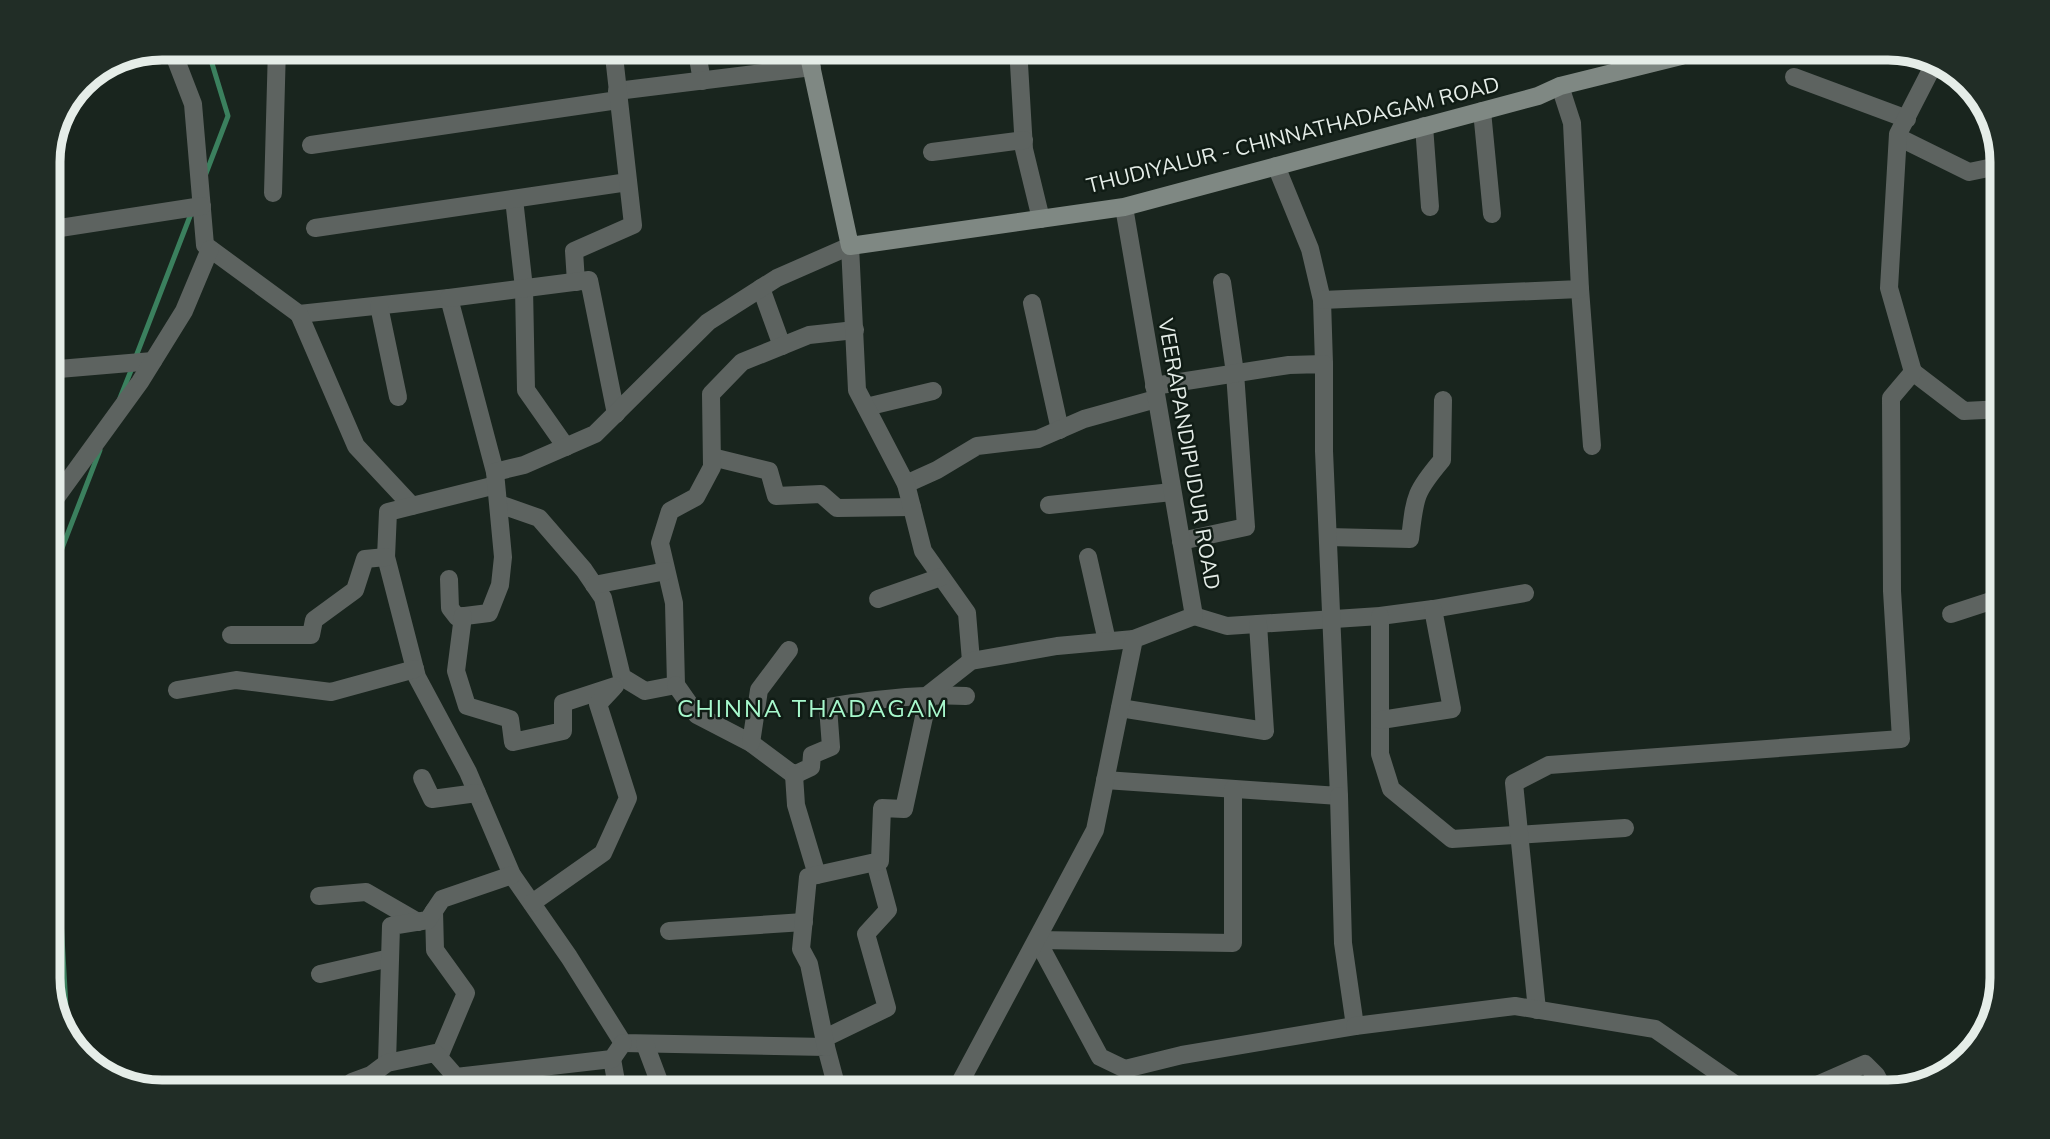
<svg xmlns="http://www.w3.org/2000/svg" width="2050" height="1139" viewBox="0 0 2050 1139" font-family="Mulish,sans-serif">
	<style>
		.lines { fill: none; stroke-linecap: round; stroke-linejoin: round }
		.stream { stroke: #3b805e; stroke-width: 5 }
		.minor { stroke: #5d6360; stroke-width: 18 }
		.tertiary { stroke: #5d6360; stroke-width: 18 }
		.secondary { stroke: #7f8883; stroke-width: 18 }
		.labels { text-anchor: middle; stroke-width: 5; stroke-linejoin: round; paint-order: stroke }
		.street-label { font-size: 21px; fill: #e5ede8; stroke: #101c15 }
		.quarter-label { font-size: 24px; letter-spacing: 2px; fill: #a7f9cd; stroke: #101c15 }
		.rim { fill: none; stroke: #e5ede8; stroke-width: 9 }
	</style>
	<rect width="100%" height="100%" fill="#19251e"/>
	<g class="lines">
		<g class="stream">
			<path d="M 205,176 L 228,116 L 207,47"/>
			<path d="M 135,359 L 192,211"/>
			<path d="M 120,398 L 132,368"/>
			<path d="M 47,587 L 100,450"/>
			<path d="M 47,674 L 68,1042"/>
		</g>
		<g class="minor">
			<path d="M 171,47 L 193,104 L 205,245 L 299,314 L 449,298 L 495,472"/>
			<path d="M 696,47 L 702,81"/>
			<path d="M 1018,47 L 1024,149 L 1041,219"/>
			<path d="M 317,55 L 372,47"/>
			<path d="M 1794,77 L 1907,119"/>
			<path d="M 617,91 L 812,67"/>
			<path d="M 1482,111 L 1492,214"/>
			<path d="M 1424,126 L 1430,207"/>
			<path d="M 1898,137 L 1969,172 L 2003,165"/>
			<path d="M 311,145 L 618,100"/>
			<path d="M 932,152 L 1024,140"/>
			<path d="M 1276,166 L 1310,249 L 1322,300 L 1324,364"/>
			<path d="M 273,193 L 277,47"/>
			<path d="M 514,199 L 524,288 L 526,390 L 566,447"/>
			<path d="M 315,228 L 628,182"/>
			<path d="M 47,230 L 202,206"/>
			<path d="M 576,282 L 574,251 L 633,225 L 613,47"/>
			<path d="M 761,288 L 782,346"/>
			<path d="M 1580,289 L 1592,446"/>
			<path d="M 449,298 L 589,280 L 616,414"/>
			<path d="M 1322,300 L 1580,289 L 1572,123 L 1560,86"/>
			<path d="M 1032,303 L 1060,430"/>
			<path d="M 379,306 L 398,397"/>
			<path d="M 299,314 L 356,446 L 412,506"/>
			<path d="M 47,370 L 153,361"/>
			<path d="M 1913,372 L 1964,411 L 2003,409"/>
			<path d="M 866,407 L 933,391"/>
			<path d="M 712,457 L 769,471 L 776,496 L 821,494 L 837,508 L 912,507"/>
			<path d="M 906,484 L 937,470 L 977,446 L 1038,439 L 1084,419 L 1156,399"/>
			<path d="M 496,485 L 388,512 L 386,557 L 417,677 L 468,772 L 512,875 L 569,957 L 623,1043 L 826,1047 L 838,1092"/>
			<path d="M 499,504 L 539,518 L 584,570 L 603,598 L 622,677 L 645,691 L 676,685 L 674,603 L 660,543 L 670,511 L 696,497 L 712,467 L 711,394 L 742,362 L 809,335 L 855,330"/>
			<path d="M 1049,505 L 1172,492"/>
			<path d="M 47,510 L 140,382 L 184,311 L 210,249"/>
			<path d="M 1328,537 L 1410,539 C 1415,497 1414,493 1442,460 L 1443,400"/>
			<path d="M 1181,541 L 1246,527 L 1235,373 L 1222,282"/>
			<path d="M 1088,557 L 1107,641"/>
			<path d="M 449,579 L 450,608 L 457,617 L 489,613 L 500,585 L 503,557 L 495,472 L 524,465 L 595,434 L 708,322 L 777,278 L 850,246 L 857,390 L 906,484 L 923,551 L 967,613 L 971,661"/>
			<path d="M 594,585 L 666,571"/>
			<path d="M 878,599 L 941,577"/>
			<path d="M 1951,614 L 2003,597"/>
			<path d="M 463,616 L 456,671 L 467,706 L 510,719 L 513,742 L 563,731 L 563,703 L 615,686"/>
			<path d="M 1194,616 L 1227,626 L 1380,616 L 1433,609 L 1525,593"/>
			<path d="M 1380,616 L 1380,754 L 1391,789 L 1452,839 L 1625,828"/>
			<path d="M 231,635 L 311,635 L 314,620 L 355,590 L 365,559 L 386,557"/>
			<path d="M 676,685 L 697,715 L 751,743 L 794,775 L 811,767 L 812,755 L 831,747 L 828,707 C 875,699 919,694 966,696"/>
			<path d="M 177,690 L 236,680 L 331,692 L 415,669"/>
			<path d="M 1120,708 L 1265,731 L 1258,624"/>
			<path d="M 1381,720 L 1452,709 L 1433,609"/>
			<path d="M 751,743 L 759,690 L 789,650"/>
			<path d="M 794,775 L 796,805 L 817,875"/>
			<path d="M 422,778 L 432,799 L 477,793"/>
			<path d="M 1105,780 L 1339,796 L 1324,451 L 1324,364 L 1289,365 L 1154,386"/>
			<path d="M 1233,789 L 1233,943 L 1037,940 L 1100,1057 L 1125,1069 L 1182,1055 L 1355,1026 L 1343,943 L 1339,796"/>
			<path d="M 319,896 L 366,892 L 418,922"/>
			<path d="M 532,903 L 603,853 L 628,798 L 598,704 L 613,688"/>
			<path d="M 434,911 L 435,950 L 466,993 L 439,1057"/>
			<path d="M 669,931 L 804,922"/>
			<path d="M 320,974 L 390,958"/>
			<path d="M 1537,1010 L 1514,783 L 1549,765 L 1901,739 L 1892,591 L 1891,398 L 1913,372 L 1889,288 L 1898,134 L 1936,60"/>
			<path d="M 1355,1026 L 1515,1006 L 1655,1029 L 1746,1092"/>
			<path d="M 825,1038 L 887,1008 L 866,934 L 888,910 L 875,862"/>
			<path d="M 645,1044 L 663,1092"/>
			<path d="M 826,1047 L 809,964 L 801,949 L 808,877 L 880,861 L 882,808 L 904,809 L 929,694 L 971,661 L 1057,646 L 1134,639"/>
			<path d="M 612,1059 L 618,1092"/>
			<path d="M 387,1063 L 391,926 L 428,920 L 442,899 L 512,875"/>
			<path d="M 352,1082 L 371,1075 L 387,1063 L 435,1053 L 456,1077 L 612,1059 L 623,1043"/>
			<path d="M 1801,1092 L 1865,1064 L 1876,1075 L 1885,1092"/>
		</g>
		<path class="tertiary" d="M 955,1092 L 1095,830 L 1134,639 L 1194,616 L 1124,207"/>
		<path class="secondary" d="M 807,47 L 850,246 L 1124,207 L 1538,96 L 1560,86 L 1681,56 L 1691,47"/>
	</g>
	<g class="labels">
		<g class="street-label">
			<text transform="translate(1293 135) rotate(-14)" y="7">THUDIYALUR - CHINNATHADAGAM ROAD</text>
			<text transform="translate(1189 454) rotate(80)" y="7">VEERAPANDIPUDUR ROAD</text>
		</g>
		<g class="quarter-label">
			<text x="813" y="717">CHINNA THADAGAM</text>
		</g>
	</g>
	<path d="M0 0H2050V1139H0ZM162 60H1888A102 102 0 0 1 1990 162V978A102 102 0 0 1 1888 1080H162A102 102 0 0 1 60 978V162A102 102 0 0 1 162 60Z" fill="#212d26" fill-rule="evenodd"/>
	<path class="rim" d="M162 60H1888A102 102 0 0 1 1990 162V978A102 102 0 0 1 1888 1080H162A102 102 0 0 1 60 978V162A102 102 0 0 1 162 60Z"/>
</svg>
